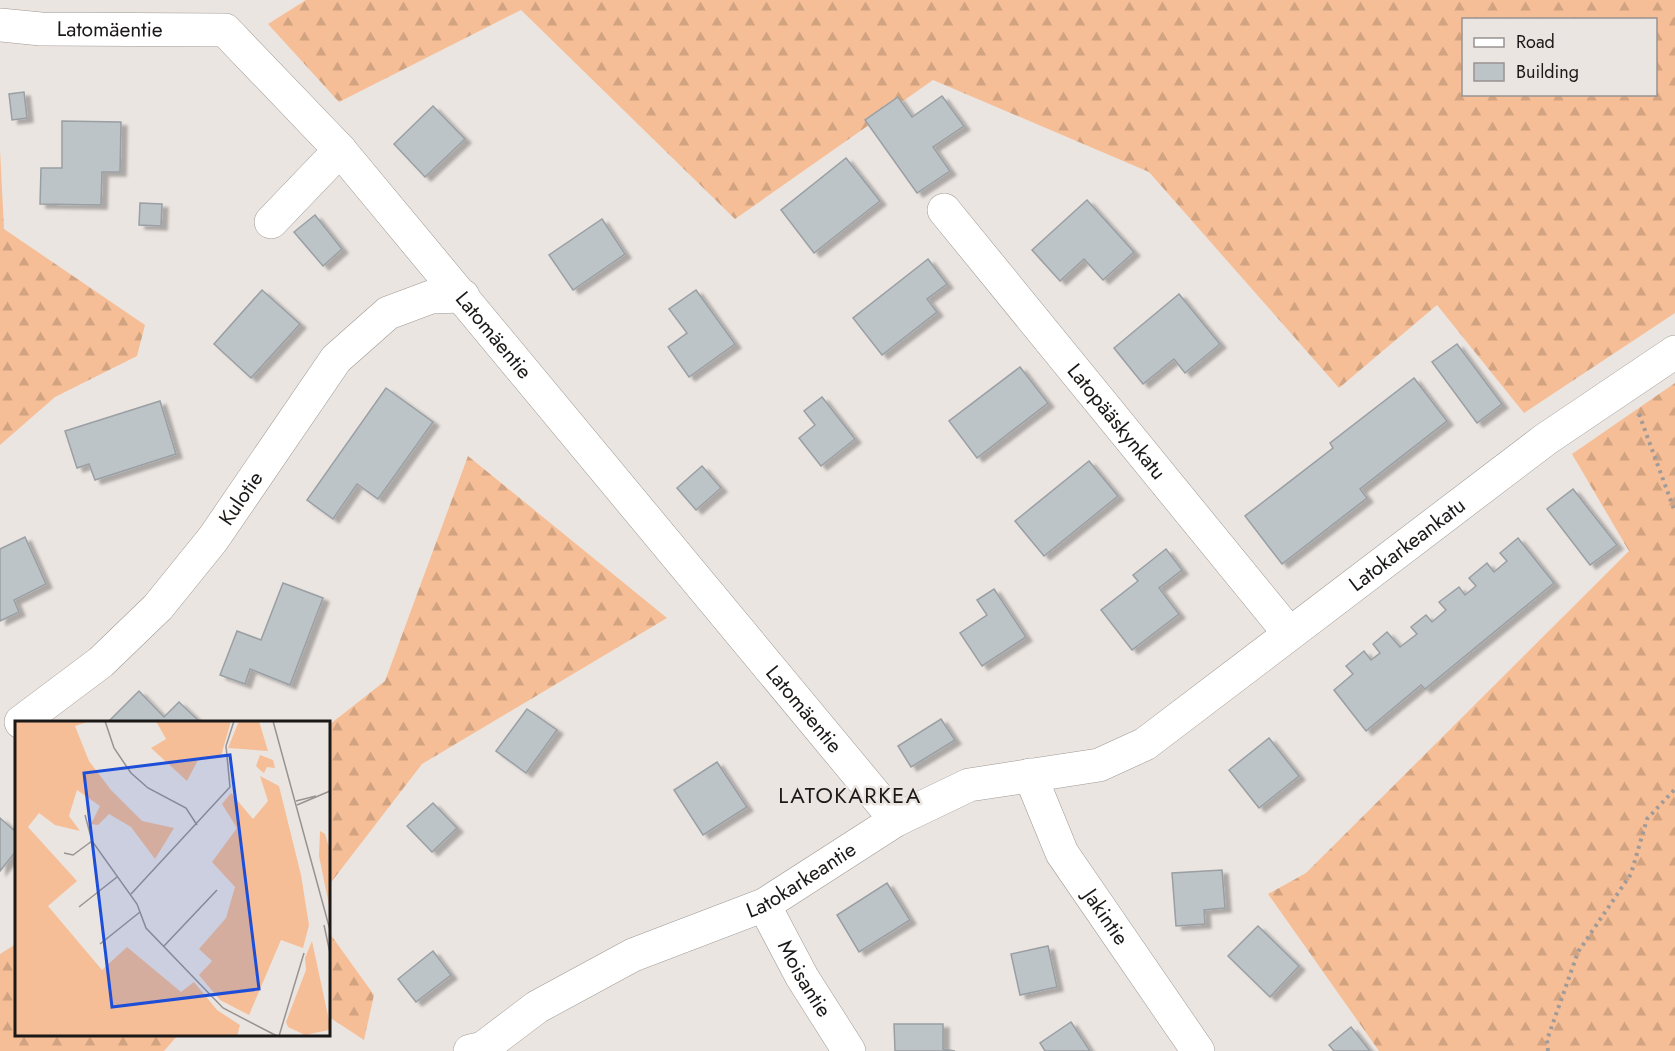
<svg xmlns="http://www.w3.org/2000/svg" width="1675" height="1051" viewBox="0 0 1675 1051" font-family="Jost,sans-serif">
	<style>
		.forest { fill: url(#forest-firs); fill-rule: evenodd }
		.building { fill: #bdc4c8; stroke: #999fa3; stroke-width: 1.5; filter: url(#shadow) }
		.lines { fill: none; stroke-linecap: round; stroke-linejoin: round }
		.minor-casing { stroke: #9f9994; stroke-width: 34 }
		.path { stroke: #a09b98; stroke-width: 4; stroke-dasharray: 3 4.5; stroke-linecap: butt }
		.minor { stroke: #fff; stroke-width: 33 }
		.labels { text-anchor: middle; stroke-width: 5; stroke-linejoin: round; paint-order: stroke }
		.street-label { font-size: 21px; fill: #1b1918; stroke: #ebe5e1 }
		.neighbourhood-label { font-size: 22px; letter-spacing: 1.5px; fill: #1b1918; stroke: #ebe5e1 }
		.inset-road { fill: none; stroke: #989391; stroke-width: 1.5 }
		.view { fill: #1d4ed8; fill-opacity: 0.15; stroke: #1d4ed8; stroke-width: 3 }
		.inset-edge { fill: none; stroke: #1b1918; stroke-width: 3 }
	</style>
	<defs>
		<pattern id="forest-firs" width="22" height="20" patternUnits="userSpaceOnUse" patternTransform="scale(1.5)"><rect width="22" height="20" fill="#f6be96"/><path d="M5 1l3.5 6h-7zM16 11l3.5 6h-7z" fill="#d2a381"/></pattern>
		<filter id="shadow"><feDropShadow dx="6" dy="4" stdDeviation="1.5" flood-color="#0004"/></filter>
	</defs>
	<rect width="100%" height="100%" fill="#ebe5e1"/>
	<g class="forest">
		<path d="M 306,0 L 1675,0 L 1675,313 L 1524,413 L 1437,305 L 1339,388 L 1149,172 L 933,80 L 735,219 L 521,10 L 339,102 L 268,24 ZM 1464,20 L 1656,20 L 1656,94 L 1464,94 Z"/>
		<path d="M 0,149 L 4,229 L 145,325 L 137,356 L 55,397 L 0,445 Z"/>
		<path d="M 1675,383 L 1675,1051 L 1379,1051 L 1268,894 L 1306,873 L 1629,551 L 1572,454 Z"/>
		<path d="M 468,456 L 667,618 L 422,764 L 329,885 L 329,725 L 385,681 Z"/>
		<path d="M 328,931 L 374,995 L 364,1040 L 329,1017 Z"/>
		<path d="M 16,944 L 16,1034 L 178,1035 L 164,1051 L 0,1051 L 0,954 Z"/>
	</g>
	<g class="building">
		<path d="M 24,92 L 27,118 L 12,120 L 9,94 Z"/>
		<path d="M 942,96 L 964,126 L 933,147 L 950,171 L 917,193 L 865,120 L 898,97 L 912,117 Z"/>
		<path d="M 433,106 L 465,139 L 425,177 L 394,144 Z"/>
		<path d="M 62,121 L 121,122 L 120,172 L 102,172 L 101,205 L 40,204 L 41,168 L 62,168 Z"/>
		<path d="M 846,158 L 880,201 L 814,253 L 781,210 Z"/>
		<path d="M 1087,200 L 1134,252 L 1103,280 L 1084,259 L 1060,281 L 1032,250 Z"/>
		<path d="M 140,203 L 162,204 L 161,226 L 139,225 Z"/>
		<path d="M 315,215 L 342,249 L 323,266 L 294,232 Z"/>
		<path d="M 602,219 L 625,254 L 573,290 L 549,255 Z"/>
		<path d="M 928,259 L 947,284 L 927,299 L 937,312 L 882,355 L 853,318 Z"/>
		<path d="M 262,290 L 300,324 L 251,378 L 214,344 Z"/>
		<path d="M 696,290 L 735,344 L 689,377 L 668,347 L 687,333 L 669,309 Z"/>
		<path d="M 1179,294 L 1220,344 L 1185,373 L 1174,359 L 1143,384 L 1114,348 Z"/>
		<path d="M 1457,344 L 1502,404 L 1477,423 L 1432,362 Z"/>
		<path d="M 1020,367 L 1048,403 L 977,458 L 949,421 Z"/>
		<path d="M 1414,378 L 1447,421 L 1360,489 L 1367,498 L 1282,564 L 1245,516 L 1333,448 L 1330,443 Z"/>
		<path d="M 386,388 L 433,422 L 378,499 L 357,484 L 333,519 L 307,500 Z"/>
		<path d="M 822,397 L 855,439 L 821,466 L 799,438 L 815,425 L 804,411 Z"/>
		<path d="M 160,401 L 176,454 L 95,480 L 89,464 L 77,468 L 65,431 Z"/>
		<path d="M 1089,461 L 1118,496 L 1044,556 L 1015,521 Z"/>
		<path d="M 702,466 L 721,488 L 696,510 L 677,488 Z"/>
		<path d="M 1573,489 L 1617,545 L 1590,565 L 1547,509 Z"/>
		<path d="M 25,537 L 46,584 L 14,600 L 19,612 L 0,621 L 0,549 Z"/>
		<path d="M 1518,538 L 1554,583 L 1425,689 L 1421,685 L 1366,731 L 1334,690 L 1353,674 L 1346,666 L 1364,651 L 1371,660 L 1380,653 L 1373,644 L 1387,632 L 1400,647 L 1417,634 L 1411,627 L 1426,615 L 1432,622 L 1446,610 L 1439,602 L 1459,587 L 1465,595 L 1476,586 L 1469,578 L 1487,563 L 1494,572 L 1507,561 L 1500,553 Z"/>
		<path d="M 1166,549 L 1182,570 L 1159,588 L 1179,614 L 1132,650 L 1101,610 L 1138,581 L 1133,575 Z"/>
		<path d="M 283,583 L 323,598 L 290,685 L 250,669 L 245,684 L 220,675 L 237,631 L 261,640 Z"/>
		<path d="M 994,589 L 1026,637 L 982,666 L 960,633 L 987,615 L 977,600 Z"/>
		<path d="M 139,691 L 164,717 L 179,702 L 200,722 L 108,722 Z"/>
		<path d="M 527,709 L 557,730 L 526,773 L 496,751 Z"/>
		<path d="M 941,719 L 955,740 L 911,767 L 898,746 Z"/>
		<path d="M 1269,738 L 1299,776 L 1259,808 L 1229,770 Z"/>
		<path d="M 717,762 L 747,807 L 703,835 L 674,790 Z"/>
		<path d="M 433,803 L 457,828 L 432,852 L 407,826 Z"/>
		<path d="M 0,818 L 16,832 L 16,851 L 0,871 Z"/>
		<path d="M 1222,870 L 1225,908 L 1204,910 L 1205,924 L 1176,926 L 1172,873 Z"/>
		<path d="M 887,883 L 910,920 L 859,952 L 837,915 Z"/>
		<path d="M 1258,926 L 1299,966 L 1270,997 L 1228,956 Z"/>
		<path d="M 1048,946 L 1057,987 L 1020,995 L 1011,954 Z"/>
		<path d="M 433,951 L 451,975 L 416,1002 L 398,979 Z"/>
		<path d="M 1071,1022 L 1090,1051 L 1045,1051 L 1040,1043 Z"/>
		<path d="M 894,1024 L 943,1024 L 943,1049 L 955,1051 L 895,1051 Z"/>
		<path d="M 1351,1027 L 1370,1051 L 1334,1051 L 1329,1045 Z"/>
	</g>
	<g class="lines">
		<g class="minor-casing">
			<g id="minor">
				<path id="s1" d="M 0,25 L 41,29 L 225,30 L 340,150 L 896,820"/>
				<path id="s2" d="M 944,210 L 1289,633"/>
				<path d="M 271,222 L 340,150"/>
				<path id="s3" d="M 21,722 L 101,662 L 158,607 L 213,539 L 336,359 L 388,313 L 431,297 L 463,296"/>
				<path id="s4" d="M 1030,775 L 1062,853 L 1198,1051"/>
				<path id="s5" d="M 764,905 L 802,977 L 849,1051"/>
				<path id="s6" d="M 470,1051 L 483,1048 L 537,1007 L 633,955 L 764,905 L 896,820 L 969,785 L 1099,765 L 1145,744 L 1546,439 L 1675,352"/>
			</g>
		</g>
		<g class="path">
			<path d="M 1639,414 L 1675,512"/>
			<path d="M 1548,1051 L 1547,1040 L 1578,952 L 1631,874 L 1647,819 L 1675,789"/>
		</g>
		<use href="#minor" class="minor"/>
	</g>
	<g class="labels">
		<g class="street-label">
			<text dy="7" stroke="none"><textPath href="#s1" startOffset="110">Latomäentie</textPath></text>
			<text dy="7" stroke="none"><textPath href="#s1" startOffset="632">Latomäentie</textPath></text>
			<text dy="7" stroke="none"><textPath href="#s2" startOffset="273">Latopääskynkatu</textPath></text>
			<text dy="7" stroke="none"><textPath href="#s3" startOffset="316">Kulotie</textPath></text>
			<text dy="7" stroke="none"><textPath href="#s6" startOffset="1080">Latokarkeankatu</textPath></text>
			<text dy="7" stroke="none"><textPath href="#s1" startOffset="1118">Latomäentie</textPath></text>
			<text dy="7" stroke="none"><textPath href="#s6" startOffset="375">Latokarkeantie</textPath></text>
			<text dy="7" stroke="none"><textPath href="#s4" startOffset="162">Jakintie</textPath></text>
			<text dy="7" stroke="none"><textPath href="#s5" startOffset="84">Moisantie</textPath></text>
		</g>
		<g class="neighbourhood-label">
			<text x="850" y="803">LATOKARKEA</text>
		</g>
	</g>
	<g transform="translate(15 721)">
		<rect width="315" height="315" fill="#ebe5e1"/>
		<path d="M 0,0 L 75,0 L 60,5 L 74,40 L 96,69 L 127,100 L 159,107 L 140,138 L 116,106 L 94,93 L 83,104 L 76,103 L 85,85 L 62,69 L 54,95 L 65,110 L 40,104 L 24,92 L 13,106 L 62,160 L 33,185 L 87,249 L 112,226 L 166,271 L 179,261 L 202,289 L 225,304 L 222,315 L 0,315 ZM 141,0 L 216,0 L 206,35 L 183,39 L 172,60 L 136,27 L 151,18 ZM 224,0 L 244,0 L 253,30 L 213,27 ZM 245,34 L 258,39 L 260,47 L 252,46 L 249,52 L 245,49 L 241,45 ZM 245,55 L 264,65 L 286,154 L 294,204 L 288,227 L 266,219 L 234,294 L 205,279 L 184,254 L 197,240 L 184,228 L 211,197 L 220,166 L 197,141 L 222,107 L 207,83 L 216,72 L 238,98 L 253,80 ZM 305,110 L 310,113 L 315,129 L 315,189 L 304,135 ZM 297,220 L 315,304 L 314,309 L 290,314 L 273,306 L 271,301 L 291,249 L 290,237 Z" fill="#f6be96"/>
		<path class="inset-road" d="M 90,0 L 99,27 L 116,52 L 133,67 L 171,87 L 182,104M 258,0 L 315,209M 281,80 L 301,75M 282,84 L 315,70M 70,94 L 77,120 L 122,183 L 131,207 L 208,287 L 262,315M 49,132 L 58,134 L 77,120M 116,173 L 215,66 L 211,25 L 219,0M 64,186 L 102,156M 309,204 L 315,232M 85,223 L 125,191M 149,225 L 202,169M 264,315 L 289,232"/>
		<path class="view" d="M 215,34 L 244,268 L 97,286 L 69,52 Z"/>
		<rect width="315" height="315" class="inset-edge"/>
	</g>
	<rect x="1462" y="18" width="195" height="78" fill="#ebe5e1" stroke="#989391" stroke-width="1.5"/>
	<rect x="1474" y="38" width="30" height="9" fill="#ffffff" stroke="#989391" stroke-width="1.5"/>
	<text x="1516" y="48" font-size="18" fill="#1b1918">Road</text>
	<rect x="1474" y="63" width="30" height="18" fill="#bdc4c8" stroke="#989391" stroke-width="1.5"/>
	<text x="1516" y="78" font-size="18" fill="#1b1918">Building</text>
</svg>
